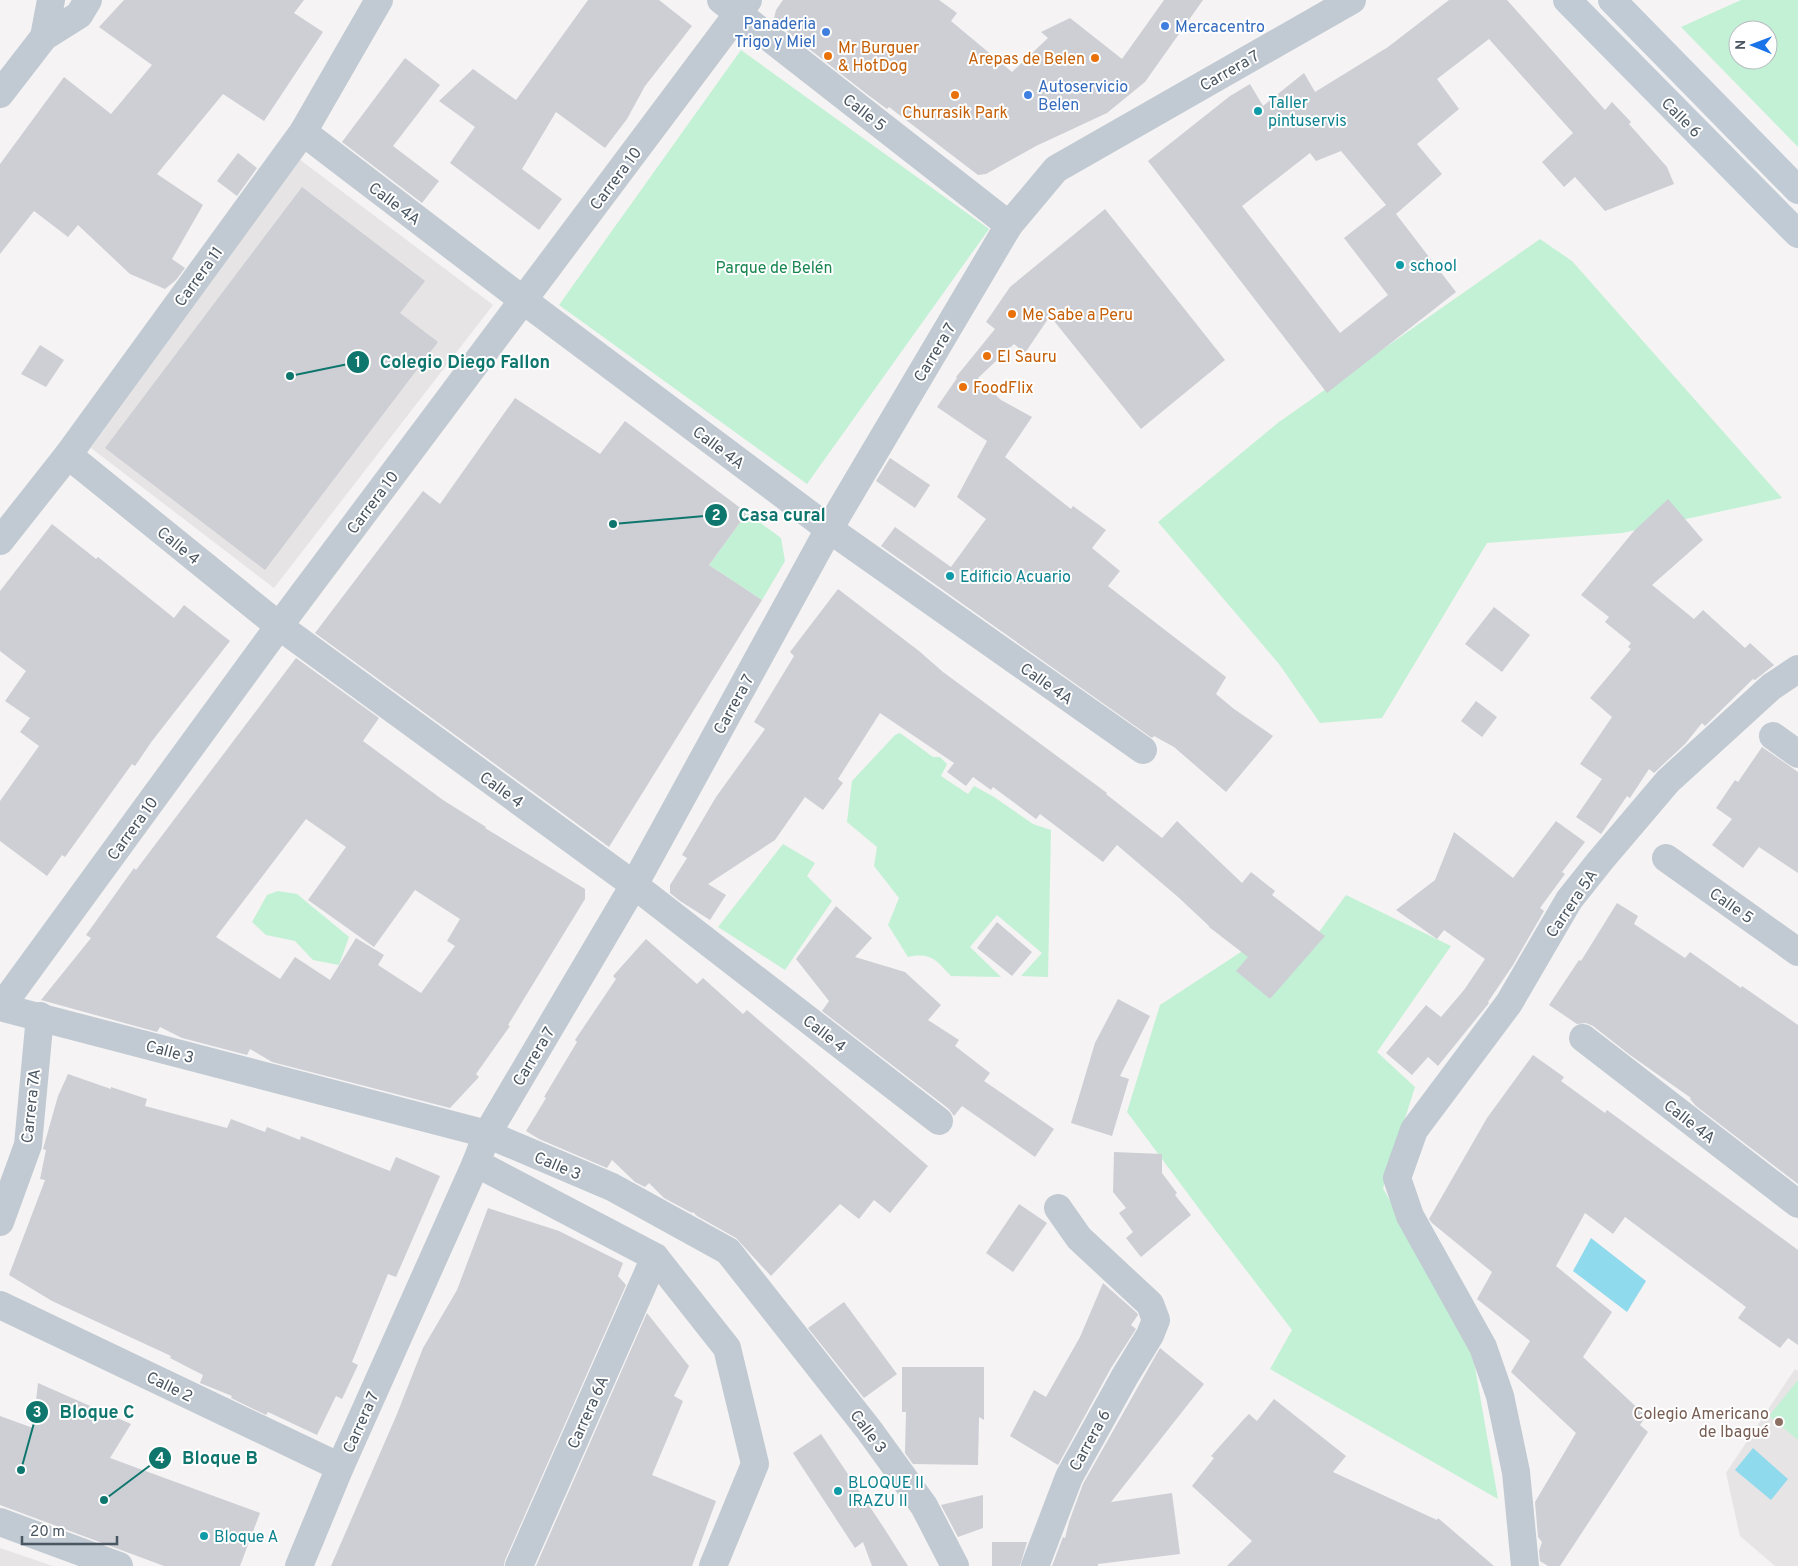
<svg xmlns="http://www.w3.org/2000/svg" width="1798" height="1566" viewBox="0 0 1798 1566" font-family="Overpass,sans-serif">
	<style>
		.education { fill: #e6e4e5 }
		.green { fill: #c3f1d5; fill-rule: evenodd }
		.water { fill: #90daee }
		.building { fill: #cdcfd5; fill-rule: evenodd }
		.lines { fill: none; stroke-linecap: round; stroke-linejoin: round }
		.street { stroke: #c1cad2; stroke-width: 28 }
		.secondary { stroke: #c1cbd6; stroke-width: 28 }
		.shop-dot { fill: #3f7fe0; stroke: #fff; stroke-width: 2 }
		.food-dot { fill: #e8710a; stroke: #fff; stroke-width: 2 }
		.culture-dot { fill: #0f9aa8; stroke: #fff; stroke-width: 2 }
		.education-dot { fill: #8d6e63; stroke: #fff; stroke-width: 2 }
		.labels { text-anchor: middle; stroke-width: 4; stroke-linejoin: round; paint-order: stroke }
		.shop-label { font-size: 16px; fill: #366cbe; stroke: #fff; text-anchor: start }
		.food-label { font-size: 16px; fill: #c56008; stroke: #fff; text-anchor: start }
		.street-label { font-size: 16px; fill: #4a5661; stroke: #fff }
		.culture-label { font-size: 16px; fill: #0d838f; stroke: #fff; text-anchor: start }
		.park-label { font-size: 16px; fill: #17864f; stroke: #fff }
		.education-label { font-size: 16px; fill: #785e54; stroke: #fff; text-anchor: end }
		.leader { fill: none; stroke: #0f766e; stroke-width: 2 }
		.callout-dot { fill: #0f766e; stroke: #fff; stroke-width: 2 }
		.mark-label { font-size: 15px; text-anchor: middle; font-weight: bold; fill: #fff }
		.callout-label { font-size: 18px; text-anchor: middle; font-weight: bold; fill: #0f766e; stroke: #fff; stroke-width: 4; stroke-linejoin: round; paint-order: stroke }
	</style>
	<rect width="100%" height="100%" fill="#f5f3f3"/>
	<g class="education">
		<path d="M 299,159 L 493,305 L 274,588 L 91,448 Z"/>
		<path d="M 1795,1369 L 1798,1371 L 1798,1566 L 1775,1566 L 1740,1536 L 1726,1473 Z"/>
		<path d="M 0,1548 L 53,1566 L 0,1566 Z"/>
	</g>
	<g class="green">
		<path d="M 1741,0 L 1798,0 L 1798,147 L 1681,27 ZM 1738,30 L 1768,30 L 1768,60 L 1738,60 Z"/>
		<path d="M 741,50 L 989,229 L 807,484 L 559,305 Z"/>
		<path d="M 1540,239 L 1572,261 L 1782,498 L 1622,533 L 1487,543 L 1382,718 L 1320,723 L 1279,664 L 1158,522 L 1279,422 Z"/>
		<path d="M 747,513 L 781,538 L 785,561 L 762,600 L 709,565 Z"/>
		<path d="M 900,733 L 933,757 L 940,757 L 947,764 L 941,776 L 968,794 L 974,786 L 994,797 L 1033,824 L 1051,830 L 1048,977 L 1021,976 L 1042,953 L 997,915 L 970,947 L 1001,977 L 951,976 C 936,960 931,952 908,957 L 888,925 L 899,898 L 874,866 L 877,847 L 847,822 L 852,781 L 895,735 Z"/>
		<path d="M 783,844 L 815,863 L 807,876 L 832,901 L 785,970 L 718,927 Z"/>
		<path d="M 278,891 L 297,894 L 349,937 L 339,965 L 313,960 L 295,941 L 266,935 L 252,922 L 267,895 Z"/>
		<path d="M 1346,895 L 1451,946 L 1377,1052 L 1415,1087 L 1383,1188 L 1472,1350 L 1498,1499 L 1270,1369 L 1292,1330 L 1203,1214 L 1127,1112 L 1160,1005 L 1244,950 L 1270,999 Z"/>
		<path d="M 1798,1380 L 1798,1440 L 1769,1416 Z"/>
	</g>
	<g class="water">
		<path d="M 1591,1238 L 1646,1281 L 1627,1312 L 1573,1271 Z"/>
		<path d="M 1753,1448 L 1788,1479 L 1771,1500 L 1735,1470 Z"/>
	</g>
	<g class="building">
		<path d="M 124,0 L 304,0 L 294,13 L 323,32 L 264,121 L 223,94 L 157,174 L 203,205 L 172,259 L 185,268 L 176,280 L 165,289 L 130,274 L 78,225 L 68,237 L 34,211 L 0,254 L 0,164 L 64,77 L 111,114 L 152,65 L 99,27 Z"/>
		<path d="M 588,0 L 659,0 L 692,26 L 645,86 L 627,119 L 605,148 L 556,112 L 522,169 L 562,199 L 539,230 L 450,163 L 475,127 L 439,101 L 473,69 L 516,100 Z"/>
		<path d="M 783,0 L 939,0 L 957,13 L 951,21 L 1012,72 L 1048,38 L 1041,32 L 1070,18 L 1122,59 L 1164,0 L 1203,0 L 1145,82 L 1107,113 L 1036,146 L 986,174 L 978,175 L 889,107 L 887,109 L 868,95 L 776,23 L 774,19 L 776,10 Z"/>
		<path d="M 1449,0 L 1507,0 L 1605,110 L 1612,102 L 1631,122 L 1629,124 L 1667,167 L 1674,184 L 1605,211 L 1575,177 L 1564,187 L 1542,162 L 1573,133 L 1489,39 L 1437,79 L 1459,109 L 1417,144 L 1442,174 L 1396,214 L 1456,292 L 1327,393 L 1148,161 L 1230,96 L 1250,84 L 1263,106 L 1304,73 L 1315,92 L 1388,47 ZM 1341,151 L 1386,205 L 1344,238 L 1388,295 L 1340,333 L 1242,206 L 1310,153 L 1316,161 Z"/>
		<path d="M 405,58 L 440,85 L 393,146 L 439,181 L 422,203 L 342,142 Z"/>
		<path d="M 238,153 L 257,168 L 237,196 L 217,181 Z"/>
		<path d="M 302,187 L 425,281 L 400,313 L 438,342 L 265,570 L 105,448 Z"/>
		<path d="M 1105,209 L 1225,360 L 1141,429 L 1050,316 L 1025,353 L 1014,344 L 978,378 L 1001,400 L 1032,417 L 1005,457 L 1071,509 L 1073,506 L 1106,530 L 1092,548 L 1120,571 L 1108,586 L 1226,677 L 1216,694 L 1234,709 L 1273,736 L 1226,792 L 1174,747 L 1154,736 L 1152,738 L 881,546 L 895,527 L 951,567 L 986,519 L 957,497 L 987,441 L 937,407 L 957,378 L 956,377 L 995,329 L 986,322 L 1010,287 Z"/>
		<path d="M 40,345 L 64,360 L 46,387 L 21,374 Z"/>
		<path d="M 515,398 L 600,454 L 625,421 L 747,513 L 709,565 L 762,600 L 609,847 L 315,633 L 423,491 L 440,504 Z"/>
		<path d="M 890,458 L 930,485 L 915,508 L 876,481 Z"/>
		<path d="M 1668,499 L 1703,540 L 1652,585 L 1694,619 L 1703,610 L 1745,648 L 1750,643 L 1774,665 L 1755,680 L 1753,679 L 1705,726 L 1702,723 L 1685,744 L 1654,773 L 1649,769 L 1630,798 L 1627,796 L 1601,834 L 1576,817 L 1602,779 L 1580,764 L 1612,717 L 1590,698 L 1631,649 L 1628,647 L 1631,643 L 1605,622 L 1609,617 L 1581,595 L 1634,531 Z"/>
		<path d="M 52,524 L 96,559 L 98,557 L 174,618 L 184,605 L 230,641 L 152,741 L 135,766 L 132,764 L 65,857 L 62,855 L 47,876 L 0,841 L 0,801 L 39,746 L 20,732 L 30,718 L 5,701 L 26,671 L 0,651 L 0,591 Z"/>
		<path d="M 838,589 L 919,651 L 943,672 L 1107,793 L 1106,794 L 1162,838 L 1177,821 L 1242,883 L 1251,872 L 1275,891 L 1272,895 L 1325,936 L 1270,999 L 1236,971 L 1248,957 L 1209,927 L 1209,926 L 1178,897 L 1117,845 L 1103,862 L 1040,814 L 1036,819 L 993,787 L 991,790 L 973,777 L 966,786 L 947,772 L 954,763 L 880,713 L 838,779 L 843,783 L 823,810 L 805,797 L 775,840 L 708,884 L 726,895 L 710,920 L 680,901 L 670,893 L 670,885 L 687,858 L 682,855 L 716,797 L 765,729 L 754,722 L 794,656 L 790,652 Z"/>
		<path d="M 1494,607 L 1530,635 L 1502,672 L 1465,644 Z"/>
		<path d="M 296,658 L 379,718 L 363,741 L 443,800 L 486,827 L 485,828 L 585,889 L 585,899 L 508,1025 L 510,1026 L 476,1074 L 479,1077 L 450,1108 L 272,1062 L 250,1049 L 247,1055 L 182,1038 L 160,1027 L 157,1032 L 41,1000 L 91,938 L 86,935 L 134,868 L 136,870 ZM 306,819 L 346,847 L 308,900 L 374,947 L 415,890 L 460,919 L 447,941 L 455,946 L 421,993 L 378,965 L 384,955 L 356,938 L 330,980 L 295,957 L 280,979 L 216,937 Z"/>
		<path d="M 1476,701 L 1497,717 L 1482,737 L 1461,721 Z"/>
		<path d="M 1762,747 L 1798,772 L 1798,873 L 1759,847 L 1743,868 L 1712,845 L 1732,819 L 1716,808 L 1735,780 L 1738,782 Z"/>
		<path d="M 1556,821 L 1585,842 L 1562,872 L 1565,874 L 1540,908 L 1544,911 L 1513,965 L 1488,1002 L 1489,1003 L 1438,1066 L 1428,1057 L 1412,1075 L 1386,1053 L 1426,1005 L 1441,1017 L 1464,990 L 1485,959 L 1444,930 L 1437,939 L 1396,910 L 1435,880 L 1454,832 L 1513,878 Z"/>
		<path d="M 1617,903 L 1638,916 L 1634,924 L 1685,958 L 1690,952 L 1741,988 L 1742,986 L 1798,1025 L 1798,1184 L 1696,1106 L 1690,1099 L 1691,1098 L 1630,1055 L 1593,1026 L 1586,1023 L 1577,1024 L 1549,1005 L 1579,960 L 1581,961 Z"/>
		<path d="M 836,906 L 872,938 L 855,957 L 905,972 L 941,1005 L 928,1020 L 959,1040 L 955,1046 L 990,1073 L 984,1081 L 1054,1129 L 1035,1157 L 962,1106 L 954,1116 L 949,1109 L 822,1011 L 829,1001 L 796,959 Z"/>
		<path d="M 997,922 L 1032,952 L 1012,976 L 977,948 Z"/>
		<path d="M 646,939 L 697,984 L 703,978 L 743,1014 L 747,1010 L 928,1166 L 890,1213 L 874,1200 L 859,1219 L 840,1204 L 771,1276 L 736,1238 L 697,1216 L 693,1212 L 692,1213 L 664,1198 L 649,1183 L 645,1187 L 635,1182 L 612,1160 L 607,1168 L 539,1139 L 526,1131 L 546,1098 L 544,1097 L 577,1042 L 575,1040 L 616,979 L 613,976 Z"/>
		<path d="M 1118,999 L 1150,1016 L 1120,1076 L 1129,1079 L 1112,1136 L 1071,1123 L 1095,1043 Z"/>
		<path d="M 1533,1055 L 1564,1077 L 1561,1081 L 1605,1113 L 1607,1110 L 1798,1250 L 1798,1345 L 1788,1338 L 1780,1348 L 1738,1318 L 1746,1307 L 1625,1217 L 1613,1234 L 1585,1213 L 1556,1266 L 1612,1312 L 1583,1357 L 1646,1416 L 1640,1425 L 1648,1432 L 1560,1566 L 1548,1566 L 1540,1561 L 1539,1551 L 1542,1542 L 1538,1537 L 1535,1502 L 1576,1433 L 1511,1372 L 1530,1341 L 1477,1299 L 1492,1272 L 1432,1223 L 1429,1219 L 1487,1118 Z"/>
		<path d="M 68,1074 L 111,1089 L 111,1087 L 147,1099 L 145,1106 L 227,1128 L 231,1119 L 265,1132 L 267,1127 L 300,1140 L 301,1136 L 390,1171 L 396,1157 L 440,1176 L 396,1277 L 388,1274 L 352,1362 L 358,1365 L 342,1399 L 336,1396 L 317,1435 L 268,1412 L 266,1415 L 231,1398 L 232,1396 L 200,1383 L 203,1375 L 170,1358 L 171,1356 L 52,1301 L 9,1275 L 45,1180 L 40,1179 L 46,1150 L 43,1149 L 58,1096 Z"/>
		<path d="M 1114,1152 L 1162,1154 L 1162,1173 L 1177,1193 L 1175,1195 L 1191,1215 L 1141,1257 L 1126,1238 L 1133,1232 L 1119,1213 L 1126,1208 L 1113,1192 Z"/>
		<path d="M 1019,1204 L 1047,1223 L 1013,1272 L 986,1253 Z"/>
		<path d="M 488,1208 L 559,1231 L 623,1263 L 618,1276 L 626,1285 L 505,1560 L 504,1566 L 331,1566 L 397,1414 L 423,1348 L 457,1290 Z"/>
		<path d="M 1103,1283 L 1137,1313 L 1138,1315 L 1131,1325 L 1136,1329 L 1111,1368 L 1058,1465 L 1010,1436 L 1034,1390 L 1046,1397 L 1080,1337 Z"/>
		<path d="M 844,1302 L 897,1374 L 864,1398 L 808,1328 Z"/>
		<path d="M 647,1313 L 689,1366 L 674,1396 L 683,1401 L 652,1475 L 716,1501 L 692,1566 L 536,1566 Z"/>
		<path d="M 1160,1348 L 1204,1384 L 1111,1502 L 1172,1493 L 1180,1554 L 1098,1564 L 1098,1566 L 1052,1566 L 1063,1537 L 1065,1538 L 1069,1522 L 1083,1484 Z"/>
		<path d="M 902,1367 L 984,1367 L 984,1420 L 979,1417 L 978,1465 L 913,1464 L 905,1453 L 906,1412 L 902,1412 Z"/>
		<path d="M 38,1383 L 131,1424 L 110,1458 L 260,1513 L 240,1566 L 164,1566 L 0,1505 L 0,1416 L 33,1428 Z"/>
		<path d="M 1274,1399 L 1346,1456 L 1333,1472 L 1437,1520 L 1438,1518 L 1494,1566 L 1227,1566 L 1252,1541 L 1192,1486 L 1214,1458 L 1211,1456 L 1244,1419 L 1249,1414 L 1257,1421 Z"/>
		<path d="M 821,1434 L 884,1528 L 908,1566 L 872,1566 L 863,1542 L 855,1548 L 793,1453 Z"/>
		<path d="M 983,1495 L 983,1528 L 958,1537 L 941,1505 Z"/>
		<path d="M 992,1542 L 1027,1542 L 1020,1566 L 992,1566 Z"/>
	</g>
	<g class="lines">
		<g class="street">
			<path d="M 721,0 L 1009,225"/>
			<path d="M 44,37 L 51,0"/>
			<path d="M 0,94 L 44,37 L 79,15 L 88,0"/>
			<path d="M 303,132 L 523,300 L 829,529 L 1143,750"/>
			<path d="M 68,455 L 279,626 L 634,885 L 939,1121"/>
			<path d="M 0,541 L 68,455 L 303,132 L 379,0"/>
			<path d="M 1773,736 L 1798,754"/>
			<path d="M 1666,858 L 1798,952"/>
			<path d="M 0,1007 L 487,1134 L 612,1187 L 728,1251 L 869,1430 L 924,1506 L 955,1566"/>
			<path d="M 1,1007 L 279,626 L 748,0"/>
			<path d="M 1583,1038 L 1798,1204"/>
			<path d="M 476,1163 L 655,1257 L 727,1348 L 755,1464 L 713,1566"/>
			<path d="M 0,1222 L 28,1145 L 40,1016"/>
			<path d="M 0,1305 L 340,1467"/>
			<path d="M 0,1522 L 119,1566"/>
			<path d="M 299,1566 L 340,1467 L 476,1163 L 487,1134 L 634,885 L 829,529 L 1009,225 L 1056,169 L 1352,0"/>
			<path d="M 519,1566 L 655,1257"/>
			<path d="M 1035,1566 L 1069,1477 L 1125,1376 L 1150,1335 L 1156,1320 L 1150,1304 L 1079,1238 L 1058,1208"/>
			<path d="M 1525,1566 L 1516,1472 L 1500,1396 L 1483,1347 L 1410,1216 L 1397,1178 L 1414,1130 L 1509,1003 L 1569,900 L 1600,861 L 1668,781 L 1771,687 L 1798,669"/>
		</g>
		<g class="secondary">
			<path d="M 1567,0 L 1798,234"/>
			<path d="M 1612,0 L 1798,190"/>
		</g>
	</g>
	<g class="shop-dot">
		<circle cx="1165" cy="26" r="5"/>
		<circle cx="826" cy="32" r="5"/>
		<circle cx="1028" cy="95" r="5"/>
	</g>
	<g class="food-dot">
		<circle cx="828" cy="56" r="5"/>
		<circle cx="1095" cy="58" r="5"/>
		<circle cx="955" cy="95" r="5"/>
		<circle cx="1012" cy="314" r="5"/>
		<circle cx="987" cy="356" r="5"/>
		<circle cx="963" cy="387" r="5"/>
	</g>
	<g class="culture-dot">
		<circle cx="1258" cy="111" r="5"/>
		<circle cx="1400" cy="265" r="5"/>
		<circle cx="950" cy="576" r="5"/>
		<circle cx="838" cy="1491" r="5"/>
		<circle cx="204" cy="1536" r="5"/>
	</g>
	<circle class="education-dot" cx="1779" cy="1422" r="5"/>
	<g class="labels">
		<g class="shop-label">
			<text x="816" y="29" text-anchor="end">Panaderia<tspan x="816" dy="18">Trigo y Miel</tspan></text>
			<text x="1175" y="32">Mercacentro</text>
			<text x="1038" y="92">Autoservicio<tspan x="1038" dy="18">Belen</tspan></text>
		</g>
		<g class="food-label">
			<text x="838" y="53">Mr Burguer<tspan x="838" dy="18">&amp; HotDog</tspan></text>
			<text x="1085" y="64" text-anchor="end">Arepas de Belen</text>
			<text x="955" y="118" text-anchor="middle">Churrasik Park</text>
			<text x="1022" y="320">Me Sabe a Peru</text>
			<text x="997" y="362">El Sauru</text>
			<text x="973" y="393">FoodFlix</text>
		</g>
		<g class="street-label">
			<text transform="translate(1229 70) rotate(-30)" y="6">Carrera 7</text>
			<text transform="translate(865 112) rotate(38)" y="6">Calle 5</text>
			<text transform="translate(1682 117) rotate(45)" y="6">Calle 6</text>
			<text transform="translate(615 178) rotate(-53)" y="6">Carrera 10</text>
			<text transform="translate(395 203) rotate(37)" y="6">Calle 4A</text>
			<text transform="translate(198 276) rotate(-54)" y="6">Carrera 11</text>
			<text transform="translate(934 352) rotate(-59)" y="6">Carrera 7</text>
			<text transform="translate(719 447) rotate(37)" y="6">Calle 4A</text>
			<text transform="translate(372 502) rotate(-53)" y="6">Carrera 10</text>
			<text transform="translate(179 545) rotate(39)" y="6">Calle 4</text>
			<text transform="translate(1047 683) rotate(35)" y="6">Calle 4A</text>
			<text transform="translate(733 704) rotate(-61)" y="6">Carrera 7</text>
			<text transform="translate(502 789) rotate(36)" y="6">Calle 4</text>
			<text transform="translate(132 828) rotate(-54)" y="6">Carrera 10</text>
			<text transform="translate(1571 903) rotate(-56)" y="6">Carrera 5A</text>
			<text transform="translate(1732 905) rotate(35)" y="6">Calle 5</text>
			<text transform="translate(825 1033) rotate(38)" y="6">Calle 4</text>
			<text transform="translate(170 1051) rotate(15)" y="6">Calle 3</text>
			<text transform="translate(533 1056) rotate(-59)" y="6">Carrera 7</text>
			<text transform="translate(30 1106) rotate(-84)" y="6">Carrera 7A</text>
			<text transform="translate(1690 1121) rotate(38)" y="6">Calle 4A</text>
			<text transform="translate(558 1165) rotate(23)" y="6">Calle 3</text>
			<text transform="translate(170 1386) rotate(26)" y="6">Calle 2</text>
			<text transform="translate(587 1412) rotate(-66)" y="6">Carrera 6A</text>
			<text transform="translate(360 1422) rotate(-66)" y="6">Carrera 7</text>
			<text transform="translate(869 1431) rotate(53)" y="6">Calle 3</text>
			<text transform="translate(1089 1440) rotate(-61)" y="6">Carrera 6</text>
		</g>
		<g class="culture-label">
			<text x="1268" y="108">Taller<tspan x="1268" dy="18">pintuservis</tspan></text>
			<text x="1410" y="271">school</text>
			<text x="960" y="582">Edificio Acuario</text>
			<text x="848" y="1488">BLOQUE II<tspan x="848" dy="18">IRAZU II</tspan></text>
			<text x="214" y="1542">Bloque A</text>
		</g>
		<g class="park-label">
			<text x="774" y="273">Parque de Belén</text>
		</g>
		<g class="education-label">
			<text x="1769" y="1419">Colegio Americano<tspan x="1769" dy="18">de Ibagué</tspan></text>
		</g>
	</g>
	<path class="leader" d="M290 376L358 362M613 524L716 515M21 1470L37 1412M104 1500L160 1458"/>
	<g class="callout-dot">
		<circle cx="290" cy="376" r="5"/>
		<circle cx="613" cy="524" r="5"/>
		<circle cx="21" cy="1470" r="5"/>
		<circle cx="104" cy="1500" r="5"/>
		<circle cx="358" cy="362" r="12"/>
		<circle cx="716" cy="515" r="12"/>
		<circle cx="37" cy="1412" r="12"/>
		<circle cx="160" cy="1458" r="12"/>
	</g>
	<g class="mark-label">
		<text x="358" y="367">1</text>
		<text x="716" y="520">2</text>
		<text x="37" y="1417">3</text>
		<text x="160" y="1463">4</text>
	</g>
	<g class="callout-label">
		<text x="465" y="368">Colegio Diego Fallon</text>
		<text x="782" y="521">Casa cural</text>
		<text x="97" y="1418">Bloque C</text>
		<text x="220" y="1464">Bloque B</text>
	</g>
	<g transform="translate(1753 45) rotate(271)"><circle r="24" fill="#ffffff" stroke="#b7bbc0"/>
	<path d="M0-4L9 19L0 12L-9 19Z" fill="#1a73e8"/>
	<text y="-8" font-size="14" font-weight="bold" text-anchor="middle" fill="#4a5661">N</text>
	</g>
	<path d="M22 1536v8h95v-8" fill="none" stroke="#4a5661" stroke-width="2.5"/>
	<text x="30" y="1536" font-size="15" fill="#4a5661" stroke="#ffffff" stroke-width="4" paint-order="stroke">20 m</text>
</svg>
